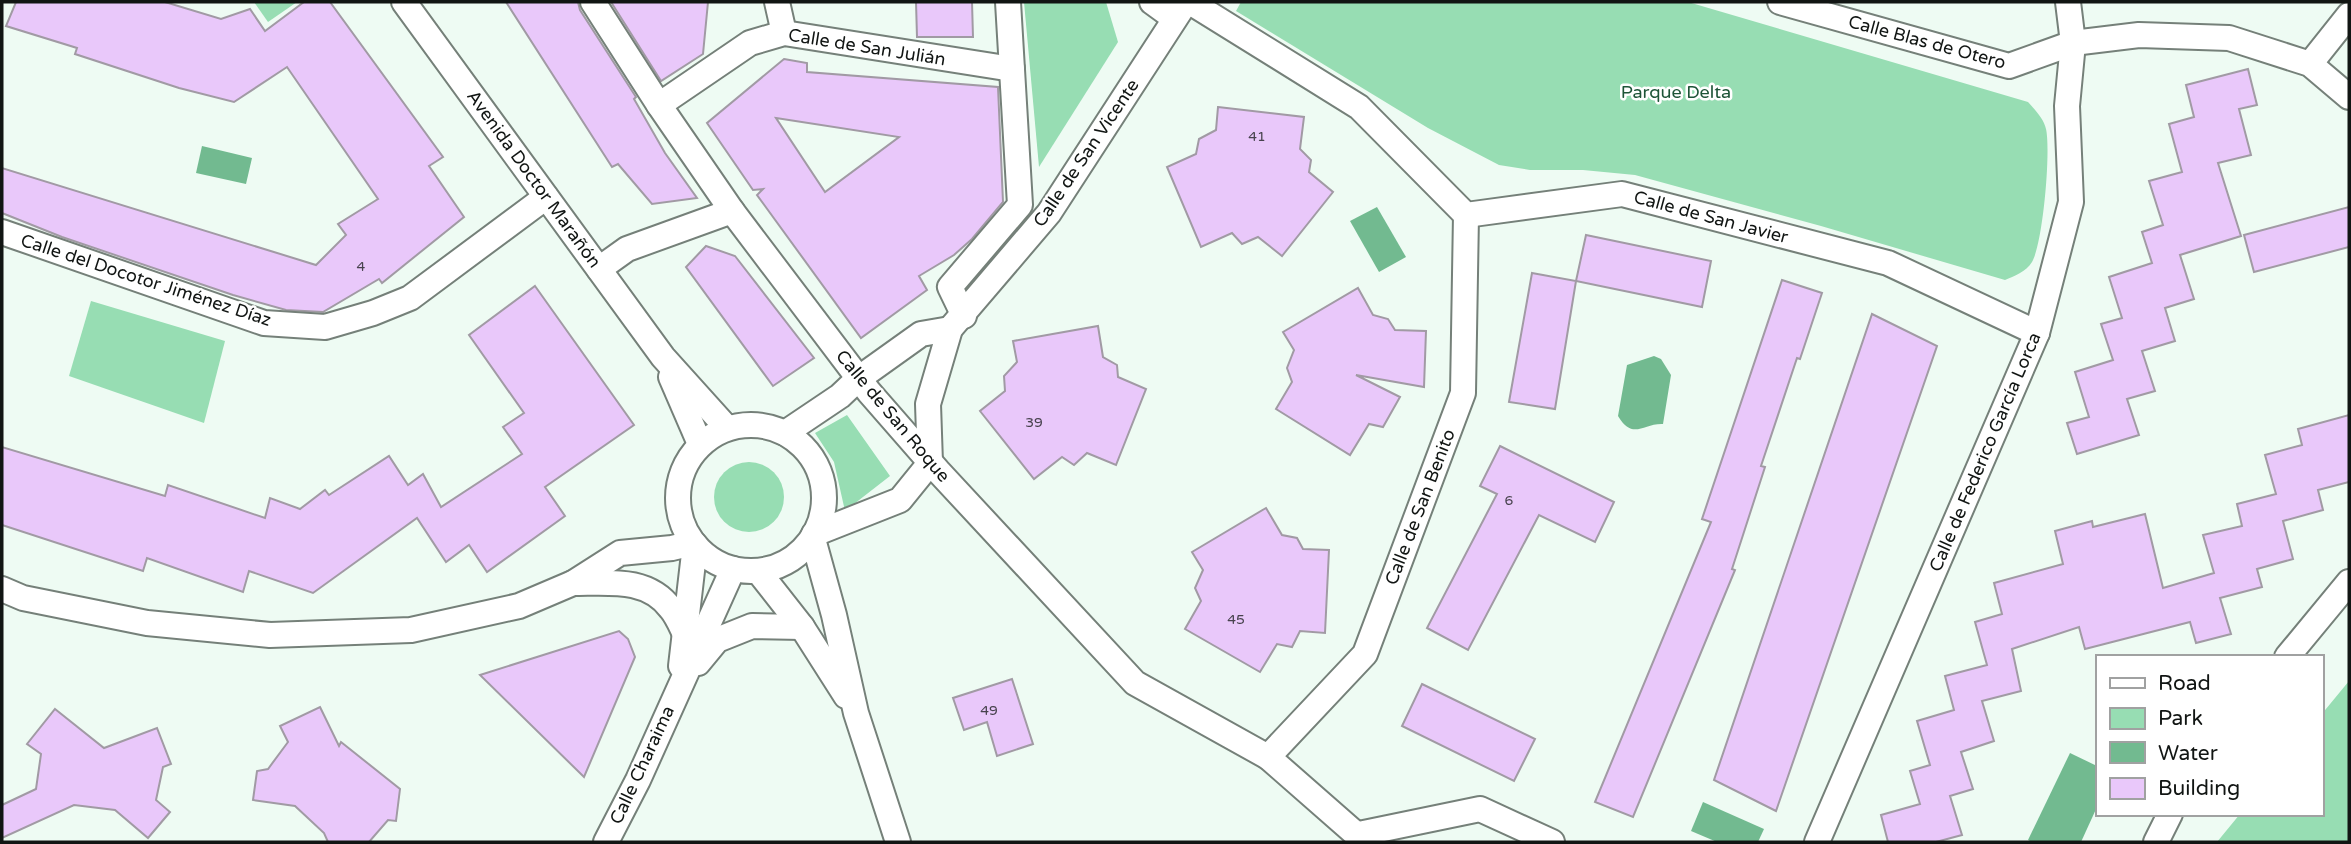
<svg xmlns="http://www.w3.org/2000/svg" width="2351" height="844" viewBox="0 0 2351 844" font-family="'Varela Round',sans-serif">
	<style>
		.green { fill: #97ddb3 }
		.water { fill: #72ba90 }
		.building { fill: #e9c8fa; stroke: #a19aa4; stroke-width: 2; fill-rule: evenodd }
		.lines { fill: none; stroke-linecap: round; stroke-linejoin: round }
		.minor-casing { stroke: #758079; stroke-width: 28 }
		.minor { stroke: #fff; stroke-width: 24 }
		.labels { text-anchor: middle; stroke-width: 5; stroke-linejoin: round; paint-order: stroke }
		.number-label { font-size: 14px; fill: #47424d }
		.street-label { font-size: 18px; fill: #111513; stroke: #fff }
		.park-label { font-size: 18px; fill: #1d5437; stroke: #fff }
	</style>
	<rect width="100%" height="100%" fill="#eefbf3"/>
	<g class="green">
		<path d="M 254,2 L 297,2 L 268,22 Z"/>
		<path d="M 1024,2 L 1106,2 L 1118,42 L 1039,167 Z"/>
		<path d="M 1241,2 L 1688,2 L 2028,102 C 2035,110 2044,119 2046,129 C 2051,151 2043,243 2032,262 C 2026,272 2014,276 2005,280 L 1821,226 L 1635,175 L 1583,170 L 1530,170 L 1499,165 L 1428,128 L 1236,11 Z"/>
		<path d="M 91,301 L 225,341 L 204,423 L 69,376 Z"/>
		<path d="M 847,415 L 890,476 L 845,511 L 834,462 L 815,433 Z"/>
		<circle cx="749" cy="497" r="35"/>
		<path d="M 2349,681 L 2349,842 L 2217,842 L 2240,814 L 2321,814 L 2321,715 Z"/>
	</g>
	<g class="water">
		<path d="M 202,146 L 252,158 L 246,184 L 196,173 Z"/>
		<path d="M 1377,207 L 1406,257 L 1379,272 L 1350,221 Z"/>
		<path d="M 1654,356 L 1661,359 L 1671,375 L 1663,424 C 1643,423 1633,441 1618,416 L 1627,365 Z"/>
		<path d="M 2070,753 L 2097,766 L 2097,807 L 2081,842 L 2032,842 L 2028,840 Z"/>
		<path d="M 1703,802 L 1764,829 L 1758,842 L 1717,842 L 1691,831 Z"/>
	</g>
	<g class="building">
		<path d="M 16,2 L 165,2 L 221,19 L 250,9 L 265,31 L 304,2 L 330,2 L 443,157 L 429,166 L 464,217 L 382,283 L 379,279 L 323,312 L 286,310 L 233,295 L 62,237 L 2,213 L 2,168 L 316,265 L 346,235 L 338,224 L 378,199 L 287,67 L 234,102 L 179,88 L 75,54 L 77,48 L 6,26 Z"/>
		<path d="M 506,2 L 578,2 L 580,10 L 636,97 L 634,99 L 665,153 L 697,198 L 652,204 L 618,164 L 612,167 Z"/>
		<path d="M 611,2 L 708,2 L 703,54 L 661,81 Z"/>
		<path d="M 916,2 L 972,2 L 973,37 L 917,37 Z"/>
		<path d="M 784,59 L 807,63 L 807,72 L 998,87 L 1003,202 L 972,239 L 954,255 L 919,276 L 927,290 L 861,338 L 757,195 L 763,189 L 753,190 L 707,123 ZM 776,118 L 899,137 L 825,192 Z"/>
		<path d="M 2248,69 L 2257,105 L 2239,109 L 2251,155 L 2218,163 L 2241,236 L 2180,255 L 2194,299 L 2165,308 L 2175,341 L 2142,351 L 2155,391 L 2127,399 L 2139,435 L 2077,454 L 2067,423 L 2089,417 L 2075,372 L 2113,360 L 2101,324 L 2122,318 L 2109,277 L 2152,263 L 2142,232 L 2163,225 L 2149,181 L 2182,172 L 2169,124 L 2194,117 L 2186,85 Z"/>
		<path d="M 1218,107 L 1304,117 L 1300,149 L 1311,160 L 1309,172 L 1333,192 L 1282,256 L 1258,237 L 1242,244 L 1232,233 L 1201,247 L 1167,167 L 1196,154 L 1199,139 L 1216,130 Z"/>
		<path d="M 2349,207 L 2349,247 L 2254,272 L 2244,235 Z"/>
		<path d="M 1586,235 L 1711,261 L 1702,307 L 1576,281 Z"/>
		<path d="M 706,246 L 735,256 L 814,358 L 773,386 L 686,267 Z"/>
		<path d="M 1532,273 L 1576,281 L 1555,409 L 1509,402 Z"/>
		<path d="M 1782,280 L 1822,293 L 1800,359 L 1797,358 L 1761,466 L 1765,467 L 1732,569 L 1735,570 L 1633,817 L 1595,802 L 1711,522 L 1702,519 Z"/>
		<path d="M 535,286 L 634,425 L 545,487 L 565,516 L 487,572 L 469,545 L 446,562 L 417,518 L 313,593 L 249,571 L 243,592 L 147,558 L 143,571 L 2,525 L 2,447 L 165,496 L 168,485 L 265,518 L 270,498 L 300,509 L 325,490 L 329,495 L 389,456 L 408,485 L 423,474 L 441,507 L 522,454 L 503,427 L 524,413 L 469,335 Z"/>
		<path d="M 1358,288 L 1373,315 L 1388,319 L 1395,330 L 1426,331 L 1424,387 L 1356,375 L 1400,397 L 1383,427 L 1369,424 L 1350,455 L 1276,409 L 1292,382 L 1287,368 L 1294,350 L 1283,332 Z"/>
		<path d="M 1872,314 L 1937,346 L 1776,811 L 1714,780 Z"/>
		<path d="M 1098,326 L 1103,357 L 1117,365 L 1118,377 L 1146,389 L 1116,465 L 1087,453 L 1074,465 L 1062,457 L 1034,479 L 980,411 L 1005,391 L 1004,376 L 1017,362 L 1013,341 Z"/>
		<path d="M 2349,415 L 2349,482 L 2318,490 L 2323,510 L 2283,521 L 2293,559 L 2257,569 L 2262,587 L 2220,598 L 2231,634 L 2196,643 L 2190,622 L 2085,649 L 2079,627 L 2012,649 L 2021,691 L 1982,701 L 1994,741 L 1961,752 L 1973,789 L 1950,796 L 1962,835 L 1936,842 L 1888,842 L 1881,815 L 1920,804 L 1910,771 L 1930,765 L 1917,721 L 1954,710 L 1945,676 L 1987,665 L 1975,622 L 2002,614 L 1994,583 L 2063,564 L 2055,531 L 2092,521 L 2093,527 L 2145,514 L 2163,588 L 2214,573 L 2203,535 L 2242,526 L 2237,504 L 2276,494 L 2265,455 L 2302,445 L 2298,429 Z"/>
		<path d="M 1500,446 L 1614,502 L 1595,542 L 1539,515 L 1468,650 L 1427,628 L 1497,494 L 1480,486 Z"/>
		<path d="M 1266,508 L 1282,535 L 1297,538 L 1303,549 L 1329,550 L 1325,633 L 1300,631 L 1292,647 L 1277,644 L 1260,672 L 1185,629 L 1201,601 L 1195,588 L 1203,570 L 1192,552 Z"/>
		<path d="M 619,631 L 628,639 L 635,657 L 584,777 L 480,675 Z"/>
		<path d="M 1012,679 L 1033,744 L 997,756 L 987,722 L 964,730 L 953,698 Z"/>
		<path d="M 1422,684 L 1535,739 L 1514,781 L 1402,726 Z"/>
		<path d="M 320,707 L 339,746 L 341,742 L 400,789 L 396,821 L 388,820 L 369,842 L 328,842 L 324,833 L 295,806 L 253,800 L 257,771 L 268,769 L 288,742 L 280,726 Z"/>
		<path d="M 55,709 L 104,748 L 157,728 L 171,764 L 163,767 L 156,800 L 170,812 L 148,838 L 115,810 L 74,805 L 2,838 L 2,805 L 36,789 L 41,754 L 27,744 Z"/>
	</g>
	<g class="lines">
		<g class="minor-casing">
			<g id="minor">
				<path d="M 404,2 L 663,357 L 727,428"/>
				<path d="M 593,2 L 659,105 L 732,211 L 869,392 L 938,471 L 1135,683 L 1268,757 L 1365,842"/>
				<path d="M 777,2 L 784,33"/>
				<path d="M 1152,2 L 1174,18"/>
				<path d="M 1190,2 L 1359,107 L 1466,215 L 1622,194 L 1888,263 L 2037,333"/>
				<path d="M 1780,2 L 2009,66 L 2073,43 L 2139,35 L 2229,38 L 2310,64 L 2349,97"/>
				<path d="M 2310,64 L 2349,15"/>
				<path d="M 659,105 L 750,43 L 784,33 L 1012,69"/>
				<path d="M 2,232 L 264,323 L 325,327 L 373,313 L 410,298 L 546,197"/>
				<path d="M 599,269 L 627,249 L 732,211"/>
				<path d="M 964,316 L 950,287 L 1020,205 L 1008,2"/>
				<path d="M 671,377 L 700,444"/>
				<circle cx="751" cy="498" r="73"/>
				<path d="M 785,433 L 840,396 L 858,379 L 921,334 L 950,329"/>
				<path d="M 814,534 L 900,500 L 930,463 L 928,404 L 950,329 L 1049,213 L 1186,2"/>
				<path d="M 813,539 L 834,615 L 856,713 L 898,842"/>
				<path d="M 758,571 L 802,627 L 846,696"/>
				<path d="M 573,583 C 608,583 648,577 671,609 C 677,616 681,626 685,634"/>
				<path d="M 2,589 L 23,598 L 147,623 L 270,635 L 411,630 L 519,606 L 573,583 L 620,553 L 672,548 L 693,543"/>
				<path d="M 2287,657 L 2349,582"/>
				<path d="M 698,663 L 717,640 L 752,626 L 802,627"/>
				<path d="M 681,666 L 695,545"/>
				<path d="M 1268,757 L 1365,654 L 1463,393 L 1466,215"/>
				<path d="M 1359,834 L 1480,809 L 1552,842"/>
				<path d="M 606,842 L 638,780 L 733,569"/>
				<path d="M 1817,842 L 2037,333 L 2071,202 L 2067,106 L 2073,43 L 2068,2"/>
				<path d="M 2156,842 L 2170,814"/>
			</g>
		</g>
		<use href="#minor" class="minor"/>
	</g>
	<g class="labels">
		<g class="number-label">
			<text x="1257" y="141">41</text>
			<text x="361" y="271">4</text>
			<text x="1034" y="427">39</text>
			<text x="1509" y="505">6</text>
			<text x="1236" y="624">45</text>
			<text x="989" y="715">49</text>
		</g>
		<g class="street-label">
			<text transform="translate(1927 42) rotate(15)" y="6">Calle Blas de Otero</text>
			<text transform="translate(867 47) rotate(9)" y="6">Calle de San Julián</text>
			<text transform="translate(1086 153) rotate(-56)" y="6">Calle de San Vicente</text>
			<text transform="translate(534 179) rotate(54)" y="6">Avenida Doctor Marañón</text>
			<text transform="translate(1711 217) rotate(15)" y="6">Calle de San Javier</text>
			<text transform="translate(146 280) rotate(18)" y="6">Calle del Docotor Jiménez Díaz</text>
			<text transform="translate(893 416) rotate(50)" y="6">Calle de San Roque</text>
			<text transform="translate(1985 452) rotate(-67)" y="6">Calle de Federico García Lorca</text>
			<text transform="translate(1420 507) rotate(-69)" y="6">Calle de San Benito</text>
			<text transform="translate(642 765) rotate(-65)" y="6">Calle Charaima</text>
		</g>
		<g class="park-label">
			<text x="1676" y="98">Parque Delta</text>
		</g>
	</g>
	<rect width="2351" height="844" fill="none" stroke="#111513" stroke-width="7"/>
	<rect x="2096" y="655" width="228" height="161" fill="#ffffff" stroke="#a0a1a1" stroke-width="2"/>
	<rect x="2110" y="678" width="35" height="10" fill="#ffffff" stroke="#a0a1a1" stroke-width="2"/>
	<text x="2158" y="690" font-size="21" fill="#111513">Road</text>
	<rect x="2110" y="708" width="35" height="21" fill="#97ddb3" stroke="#a0a1a1" stroke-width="2"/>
	<text x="2158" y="725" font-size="21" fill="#111513">Park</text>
	<rect x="2110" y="742" width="35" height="21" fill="#72ba90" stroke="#a0a1a1" stroke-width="2"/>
	<text x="2158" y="760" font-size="21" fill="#111513">Water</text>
	<rect x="2110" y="778" width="35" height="21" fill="#e9c8fa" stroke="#a0a1a1" stroke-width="2"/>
	<text x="2158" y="795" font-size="21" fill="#111513">Building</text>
</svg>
